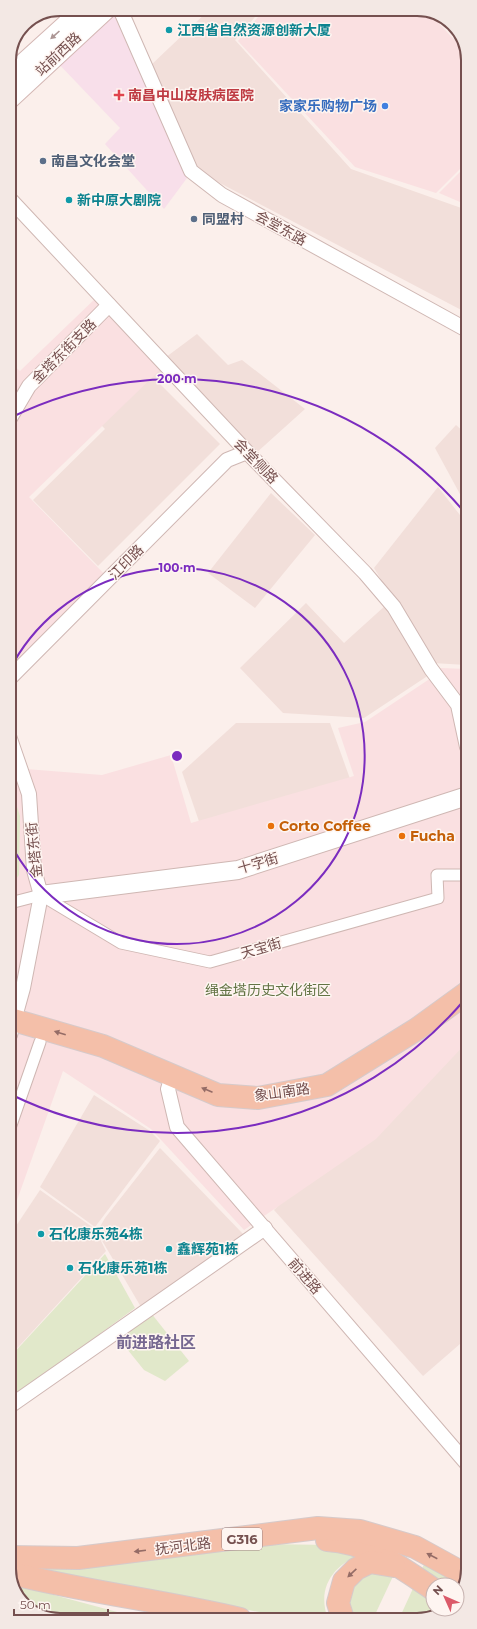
<svg xmlns="http://www.w3.org/2000/svg" width="477" height="1629" viewBox="0 0 477 1629" font-family="Montserrat,'Noto Sans SC',sans-serif">
	<style>
		.residential { fill: #f2dfda }
		.commercial { fill: #fae0e1 }
		.medical { fill: #f8dfea }
		.green { fill: #e1e8ca }
		.lines { fill: none; stroke-linecap: round; stroke-linejoin: round }
		.pedestrian-casing { stroke: #cfb7b3; stroke-width: 13 }
		.minor-casing { stroke: #cfb7b3; stroke-width: 16 }
		.tertiary-casing { stroke: #cfb7b3; stroke-width: 20 }
		.secondary-casing { stroke: #d4b7b4; stroke-width: 22 }
		.primary-casing { stroke: #d6caca; stroke-width: 24 }
		.pedestrian { stroke: #fff; stroke-width: 11 }
		.minor { stroke: #fff; stroke-width: 14 }
		.tertiary { stroke: #fff; stroke-width: 18 }
		.secondary { stroke: #fff; stroke-width: 20 }
		.primary { stroke: #f4bfa9; stroke-width: 22 }
		.oneway { fill: #ac9695 }
		.oneway2 { fill: #956c66 }
		.ring { fill: none; stroke: #7b2cbf; stroke-width: 2 }
		.culture-dot { fill: #0f9aa8; stroke: #fef5f1; stroke-width: 1.5 }
		.health-dot { fill: #e0444e; stroke: #fef5f1; stroke-width: 1.5 }
		.shop-dot { fill: #3f7fe0; stroke: #fef5f1; stroke-width: 1.5 }
		.service-dot { fill: #5c6f8a; stroke: #fef5f1; stroke-width: 1.5 }
		.food-dot { fill: #e8710a; stroke: #fef5f1; stroke-width: 1.5 }
		.labels { text-anchor: middle; stroke-width: 3; stroke-linejoin: round; paint-order: stroke }
		.shield { fill: #fef5f1; stroke: #9e8280; stroke-width: 1 }
		.shield-label { font-size: 13px; font-weight: bold; fill: #75504f }
		.culture-label { font-size: 14px; font-weight: bold; fill: #0d838f; stroke: #fef5f1; text-anchor: start }
		.street-label { font-size: 14px; fill: #75504f; stroke: #fef5f1 }
		.health-label { font-size: 14px; font-weight: bold; fill: #be3a42; stroke: #fef5f1; text-anchor: start }
		.shop-label { font-size: 14px; font-weight: bold; fill: #366cbe; stroke: #fef5f1; text-anchor: end }
		.service-label { font-size: 14px; font-weight: bold; fill: #4e5e75; stroke: #fef5f1; text-anchor: start }
		.food-label { font-size: 14px; font-weight: bold; fill: #c56008; stroke: #fef5f1; text-anchor: start }
		.park-label { font-size: 14px; fill: #637445; stroke: #fef5f1 }
		.quarter-label { font-size: 16px; font-weight: bold; fill: #756790; stroke: #fef5f1 }
		.rim { fill: none; stroke: #75504f; stroke-width: 2 }
		.centre { fill: #7b2cbf; stroke: #fef5f1; stroke-width: 2 }
		.ring-label { font-size: 12px; text-anchor: middle; font-weight: bold; fill: #7b2cbf; stroke: #fef5f1; stroke-width: 3; stroke-linejoin: round; paint-order: stroke }
	</style>
	<rect width="100%" height="100%" fill="#fbefeb"/>
	<g class="residential">
		<path d="M 210,9 L 248,9 L 255,17 L 235,40 L 351,169 L 467,210 L 467,313 L 195,170 L 150,66 Z"/>
		<path d="M 197,334 L 228,365 L 242,360 L 305,409 L 255,454 L 171,363 L 155,379 L 220,444 L 98,566 L 33,500 L 105,429 L 63,386 L 25,498 L 14,671 L 9,666 L 9,364 L 35,390 L 158,363 Z"/>
		<path d="M 456,425 L 467,435 L 467,507 L 435,448 Z"/>
		<path d="M 438,487 L 467,524 L 467,665 L 432,663 L 374,568 Z"/>
		<path d="M 271,493 L 315,535 L 255,608 L 208,573 Z"/>
		<path d="M 306,603 L 344,643 L 386,605 L 429,675 L 364,718 L 283,713 L 240,668 Z"/>
		<path d="M 236,723 L 330,723 L 363,815 L 214,865 L 182,772 Z"/>
		<path d="M 464,1043 L 468,1046 L 468,1337 L 423,1376 L 274,1210 L 370,1111 Z"/>
		<path d="M 94,1095 L 150,1131 L 160,1141 L 95,1227 L 40,1187 Z"/>
		<path d="M 160,1148 L 244,1235 L 141,1307 L 97,1232 L 105,1218 Z"/>
		<path d="M 40,1190 L 95,1229 L 106,1251 L 10,1356 L 10,1235 Z"/>
	</g>
	<g class="commercial">
		<path d="M 250,9 L 423,9 L 427,11 L 467,53 L 467,162 L 436,193 L 355,167 L 238,41 L 258,17 Z"/>
		<path d="M 431,13 L 451,22 L 467,51 Z"/>
		<path d="M 467,165 L 467,205 L 439,193 Z"/>
		<path d="M 98,296 L 163,367 L 29,497 L 112,582 L 9,684 L 9,362 L 20,371 Z"/>
		<path d="M 441,668 L 467,669 L 468,1041 L 376,1139 L 244,1230 L 151,1129 L 63,1071 L 10,1220 L 9,728 L 15,735 L 26,769 L 102,775 L 171,755 L 191,823 L 354,776 L 338,728 L 365,722 L 431,678 Z"/>
	</g>
	<path class="medical" d="M 112,11 L 187,178 L 164,209 L 105,144 L 120,128 L 56,61 Z"/>
	<g class="green">
		<path d="M 39,18 L 19,37 L 24,24 Z"/>
		<path d="M 9,782 L 20,816 L 19,875 L 10,887 Z"/>
		<path d="M 105,1254 L 135,1308 L 10,1400 L 10,1357 Z"/>
		<path d="M 151,1313 L 189,1361 L 165,1381 L 144,1370 L 119,1339 Z"/>
		<path d="M 262,1544 L 331,1545 L 364,1553 C 334,1564 316,1587 328,1619 L 297,1619 L 15,1567 Z"/>
		<path d="M 427,1558 L 464,1581 L 457,1598 L 457,1585 L 433,1585 L 433,1609 L 444,1609 L 427,1619 L 399,1619 Z"/>
		<path d="M 362,1572 L 395,1572 L 373,1619 L 349,1619 L 346,1598 Z"/>
		<path d="M 13,1584 L 147,1620 L 57,1620 L 27,1607 Z"/>
	</g>
	<g class="lines">
		<g class="pedestrian-casing">
			<g id="pedestrian">
				<path d="M 10,903 L 41,895 L 121,943 L 210,962 L 438,898 L 437,875 L 468,875"/>
				<path d="M 10,1128 L 40,1042"/>
			</g>
		</g>
		<g class="minor-casing">
			<g id="minor">
				<path d="M 120,9 L 191,171 L 222,195 L 467,330"/>
				<path d="M 9,198 L 247,452 L 365,573 L 394,607 L 431,669 L 458,705 L 467,747"/>
				<path d="M 9,420 L 29,386 L 109,305"/>
				<path d="M 9,679 L 227,460 L 247,452"/>
				<path d="M 9,736 L 29,794 L 34,870 L 41,895 L 23,988 L 10,1035"/>
				<path d="M 172,1076 L 168,1089 L 177,1127 L 468,1465"/>
				<path d="M 10,1406 L 265,1228"/>
			</g>
		</g>
		<g class="tertiary-casing">
			<path id="tertiary" d="M 41,895 L 238,870 L 467,796"/>
		</g>
		<g class="secondary-casing">
			<g id="secondary">
				<path d="M 9,77 L 84,9"/>
				<path d="M 9,99 L 106,9"/>
			</g>
		</g>
		<g class="primary-casing">
			<g id="primary">
				<path d="M 10,1019 L 103,1046 L 218,1095 L 258,1098 L 327,1085 L 417,1029 L 468,992"/>
				<path d="M 327,1540 C 368,1542 400,1567 433,1589"/>
				<path d="M 10,1557 L 78,1558 L 318,1528 L 360,1531 L 415,1547 L 466,1575"/>
				<path d="M 10,1573 C 86,1592 164,1601 240,1619"/>
				<path d="M 343,1619 L 338,1603 L 344,1581 L 356,1569 L 370,1562 L 394,1566"/>
			</g>
		</g>
		<use href="#pedestrian" class="pedestrian"/>
		<use href="#minor" class="minor"/>
		<use href="#tertiary" class="tertiary"/>
		<use href="#secondary" class="secondary"/>
		<use href="#primary" class="primary"/>
	</g>
	<defs><path id="oneway-solid" d="M-6-.8H1V-3.2L6.5 0L1 3.2V.8H-6Z"/></defs>
	<use class="oneway" href="#oneway-solid" transform="translate(55 35) rotate(138)"/>
	<g class="oneway2">
		<use href="#oneway-solid" transform="translate(60 1033) rotate(-163)"/>
		<use href="#oneway-solid" transform="translate(207 1090) rotate(-157)"/>
		<use href="#oneway-solid" transform="translate(140 1551) rotate(173)"/>
		<use href="#oneway-solid" transform="translate(432 1556) rotate(-153)"/>
		<use href="#oneway-solid" transform="translate(352 1573) rotate(137)"/>
	</g>
	<g class="ring">
		<path d="M9 671A188 188 0 1 1 10 843"/>
		<path d="M466 998A377 377 0 0 1 12 1095M12 417A377 377 0 0 1 466 514"/>
	</g>
	<g class="culture-dot">
		<circle cx="169" cy="30" r="4"/>
		<circle cx="69" cy="200" r="4"/>
		<circle cx="41" cy="1234" r="4"/>
		<circle cx="169" cy="1249" r="4"/>
		<circle cx="70" cy="1268" r="4"/>
	</g>
	<path class="health-dot" d="M117 89h4v4h4v4h-4v4h-4v-4h-4v-4h4z"/>
	<circle class="shop-dot" cx="385" cy="106" r="4"/>
	<g class="service-dot">
		<circle cx="43" cy="161" r="4"/>
		<circle cx="194" cy="219" r="4"/>
	</g>
	<g class="food-dot">
		<circle cx="271" cy="826" r="4"/>
		<circle cx="402" cy="836" r="4"/>
	</g>
	<g class="labels">
		<rect class="shield" x="222" y="1528" width="40" height="22" rx="3"/>
		<g class="shield-label">
			<text x="242" y="1544">G316</text>
		</g>
		<g class="culture-label">
			<text x="177" y="35">江西省自然资源创新大厦</text>
			<text x="77" y="205">新中原大剧院</text>
			<text x="49" y="1239">石化康乐苑4栋</text>
			<text x="177" y="1254">鑫辉苑1栋</text>
			<text x="78" y="1273">石化康乐苑1栋</text>
		</g>
		<g class="street-label">
			<text transform="translate(58 54) rotate(-43)" y="5">站前西路</text>
			<text transform="translate(281 228) rotate(29)" y="5">会堂东路</text>
			<text transform="translate(64 351) rotate(-45)" y="5">金塔东街支路</text>
			<text transform="translate(256 461) rotate(46)" y="5">会堂侧路</text>
			<text transform="translate(126 562) rotate(-45)" y="5">江印路</text>
			<text transform="translate(34 850) rotate(-96)" y="5">金塔东街</text>
			<text transform="translate(258 863) rotate(-16)" y="5">十字街</text>
			<text transform="translate(261 948) rotate(-16)" y="5">天宝街</text>
			<text transform="translate(282 1092) rotate(-8)" y="5">象山南路</text>
			<text transform="translate(305 1276) rotate(49)" y="5">前进路</text>
			<text transform="translate(183 1546) rotate(-7)" y="5">抚河北路</text>
		</g>
		<g class="health-label">
			<text x="128" y="100">南昌中山皮肤病医院</text>
		</g>
		<g class="shop-label">
			<text x="377" y="111">家家乐购物广场</text>
		</g>
		<g class="service-label">
			<text x="51" y="166">南昌文化会堂</text>
			<text x="202" y="224">同盟村</text>
		</g>
		<g class="food-label">
			<text x="279" y="831">Corto Coffee</text>
			<text x="410" y="841">Fucha</text>
		</g>
		<g class="park-label">
			<text x="268" y="995">绳金塔历史文化街区</text>
		</g>
		<g class="quarter-label">
			<text x="156" y="1348">前进路社区</text>
		</g>
	</g>
	<path d="M0 0H477V1629H0ZM60 16H417A44 44 0 0 1 461 60V1569A44 44 0 0 1 417 1613H60A44 44 0 0 1 16 1569V60A44 44 0 0 1 60 16Z" fill="#f3e8e4" fill-rule="evenodd"/>
	<path class="rim" d="M60 16H417A44 44 0 0 1 461 60V1569A44 44 0 0 1 417 1613H60A44 44 0 0 1 16 1569V60A44 44 0 0 1 60 16Z"/>
	<circle cx="177" cy="756" r="6" class="centre"/>
	<g class="ring-label">
		<text x="177" y="383">200 m</text>
		<text x="177" y="572">100 m</text>
	</g>
	<g transform="translate(445 1597) rotate(315)"><circle r="19" fill="#fef5f1" stroke="#c7b3b0"/>
	<path d="M0-3L7 15L0 10L-7 15Z" fill="#db5a69"/>
	<text y="-6" font-size="11" font-weight="bold" text-anchor="middle" fill="#75504f">N</text>
	</g>
	<path d="M14 1609v6h94v-6" fill="none" stroke="#75504f" stroke-width="2"/>
	<text x="20" y="1609" font-size="12" fill="#75504f" stroke="#fef5f1" stroke-width="3" paint-order="stroke">50 m</text>
</svg>
